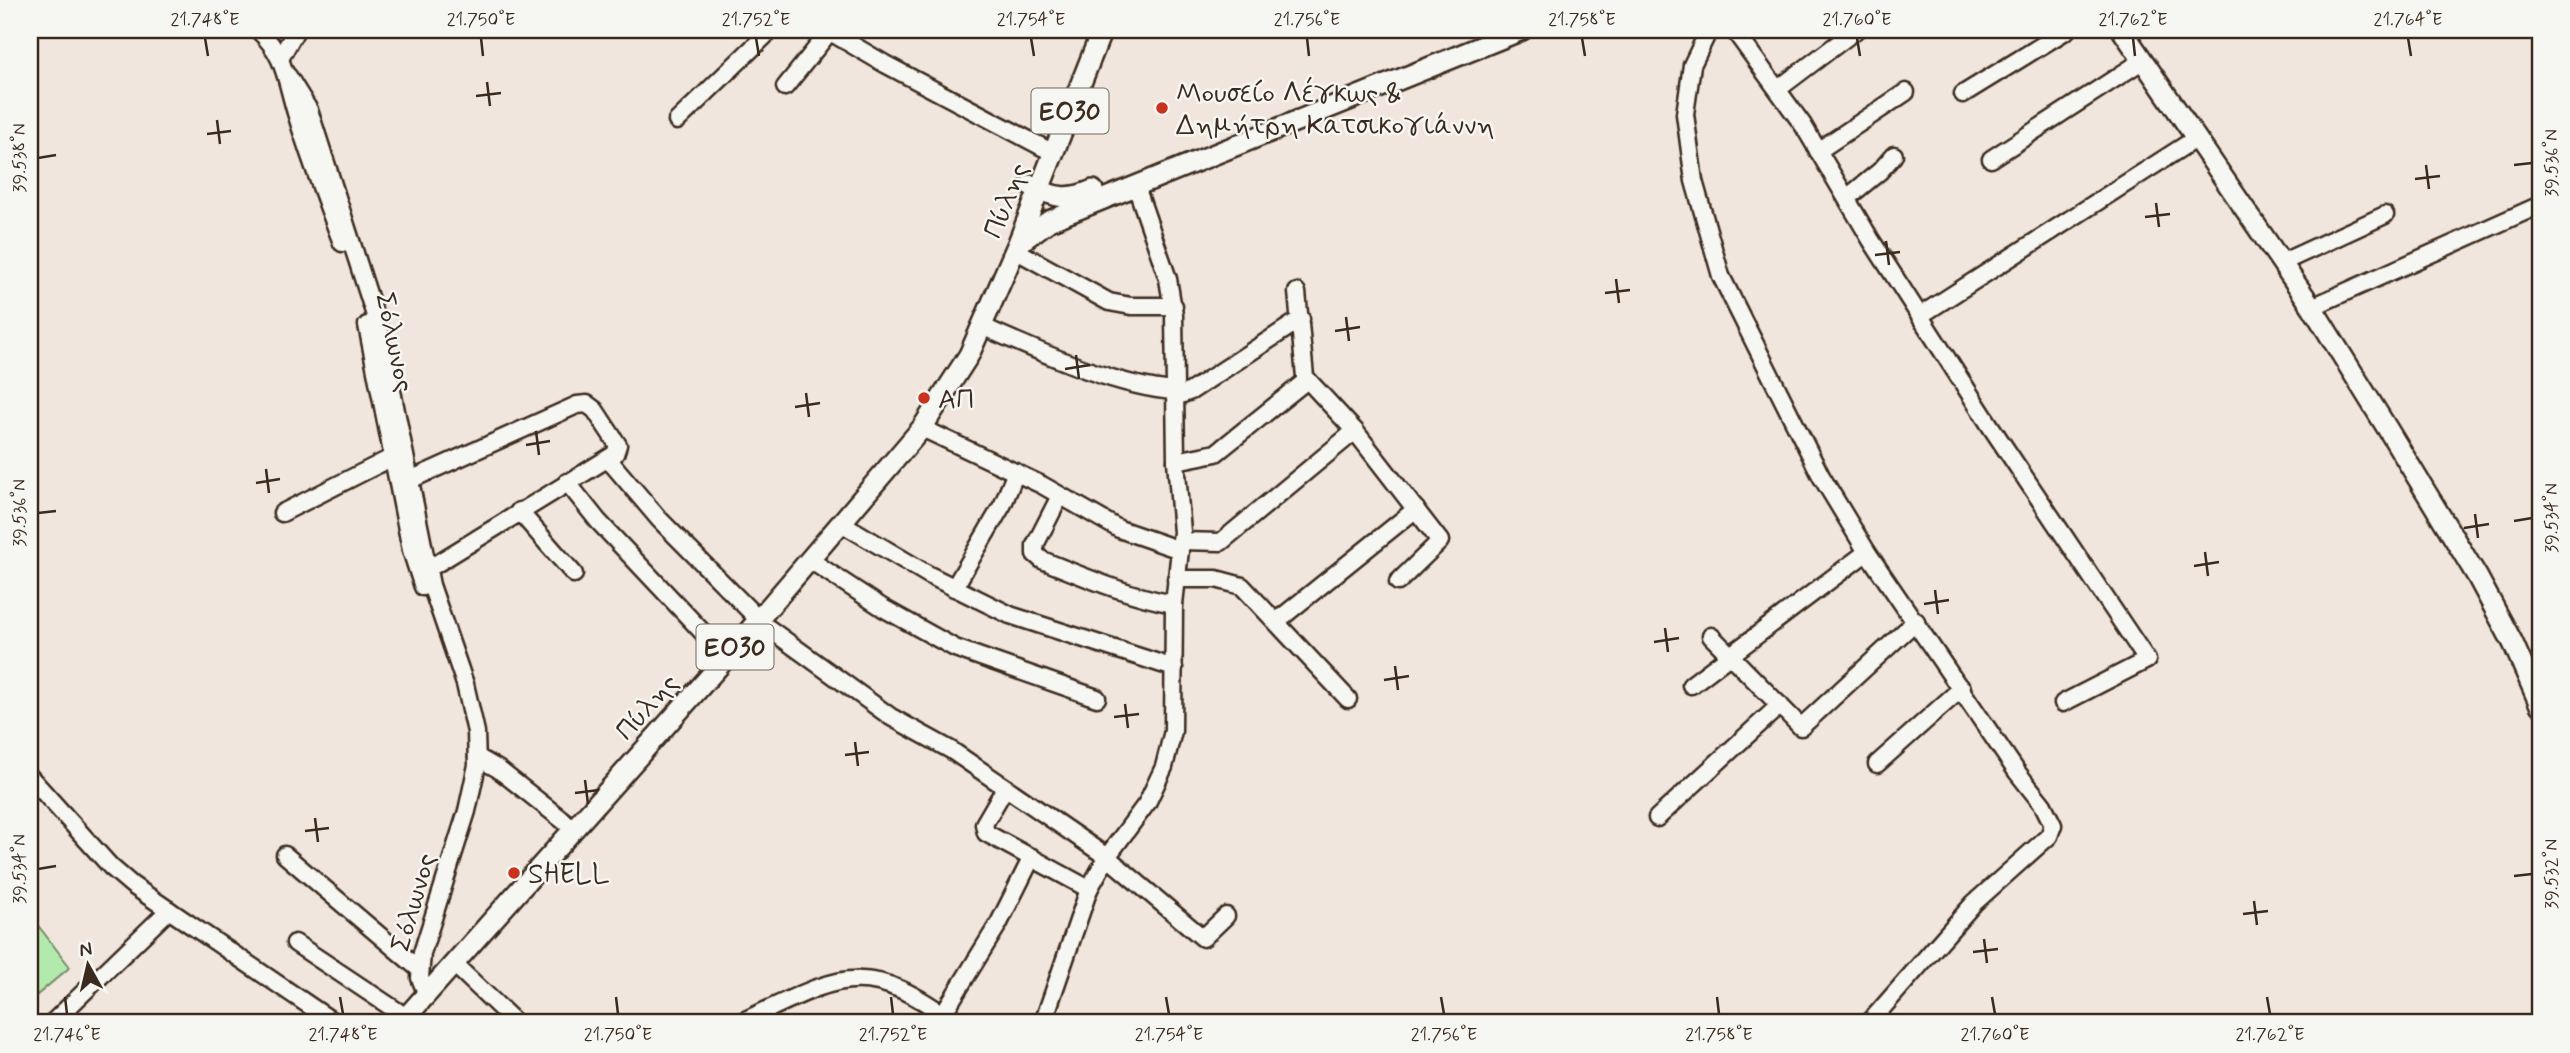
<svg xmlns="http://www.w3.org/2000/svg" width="2570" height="1053" viewBox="0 0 2570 1053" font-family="Mynerve,sans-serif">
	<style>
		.green { fill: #b2eaae; stroke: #768a66; stroke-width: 2 }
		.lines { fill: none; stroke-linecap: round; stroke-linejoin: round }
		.minor-casing { stroke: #3b2a1e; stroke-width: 21 }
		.major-casing { stroke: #3b2a1e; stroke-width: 24 }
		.minor { stroke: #f6f6f2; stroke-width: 16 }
		.major { stroke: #f6f6f2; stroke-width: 19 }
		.ticks { fill: none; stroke: #3b2a1e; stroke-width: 2.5 }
		.poi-dot { fill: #c8321e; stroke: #f6f6f2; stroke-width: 2.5 }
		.labels { text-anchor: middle; stroke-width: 5; stroke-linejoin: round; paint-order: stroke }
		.shield { fill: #f6f6f2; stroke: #73675e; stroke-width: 2 }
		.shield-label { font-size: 26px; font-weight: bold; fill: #3b2a1e }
		.poi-label { font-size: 28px; fill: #3b2a1e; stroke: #f6f6f2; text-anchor: start }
		.street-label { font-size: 28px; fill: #3b2a1e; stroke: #f6f6f2 }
		.neatline { fill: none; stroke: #3b2a1e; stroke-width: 2.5 }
		.ticks-label { font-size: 18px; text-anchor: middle; fill: #3b2a1e }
	</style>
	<rect width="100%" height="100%" fill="#f0e6dd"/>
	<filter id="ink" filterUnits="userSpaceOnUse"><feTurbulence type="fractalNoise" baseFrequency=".0143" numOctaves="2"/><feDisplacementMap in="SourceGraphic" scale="14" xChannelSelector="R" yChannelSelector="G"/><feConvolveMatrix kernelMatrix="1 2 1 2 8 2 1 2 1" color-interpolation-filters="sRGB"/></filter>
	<g filter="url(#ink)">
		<path class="green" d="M 30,915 L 70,967 L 30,1001 Z"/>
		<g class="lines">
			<g class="minor-casing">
				<g id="minor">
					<path d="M 258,30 C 286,55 286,82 297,116 C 310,159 326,201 342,243"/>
					<path d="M 827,30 L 885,64 L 1044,148"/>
					<path d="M 1709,30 L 1692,65 L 1685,114 L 1694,181 L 1721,276 L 1821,476 L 1867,552 L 2017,772 L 2043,805 L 2053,825 L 2049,836 L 1974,903 L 1869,1023"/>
					<path d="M 1734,30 L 1803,125 L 1871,240 L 1991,427 L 2147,660 L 2063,703"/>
					<path d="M 281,57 L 296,30"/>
					<path d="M 288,76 L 309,110 L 380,331 L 431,585 L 465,684 L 476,732 L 477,765 L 467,811 L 422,953 L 420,978 L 427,995"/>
					<path d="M 785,87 L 831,30"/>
					<path d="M 1778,89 L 1856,30"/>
					<path d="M 1963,94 L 2067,30"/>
					<path d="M 677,121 L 771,30"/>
					<path d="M 1818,151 L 1906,92"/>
					<path d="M 1991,159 L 2142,61"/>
					<path d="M 1847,198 L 1880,171 L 1894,155"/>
					<path d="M 1015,250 L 1109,302 L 1131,306 L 1174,306"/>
					<path d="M 2281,263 L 2385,215"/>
					<path d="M 1297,292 L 1305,377 L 1355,431 L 1440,541 L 1398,582"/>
					<path d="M 2312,307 L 2540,205"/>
					<path d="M 1921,315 L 2195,139"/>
					<path d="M 367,325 L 411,550 L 423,587"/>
					<path d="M 981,326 C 1036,350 1115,387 1175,391"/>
					<path d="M 1175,397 L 1191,391 L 1301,319"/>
					<path d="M 922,428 L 1042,485 L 1119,529 L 1180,550"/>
					<path d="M 608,459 L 659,519 L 764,625 L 891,717 L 951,750 L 1107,857 L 1203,938 L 1226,916"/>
					<path d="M 1176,461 L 1216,453 L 1307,380"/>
					<path d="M 410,480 L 577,405 L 587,404 L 595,410 L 618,445 L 615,454 L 428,569"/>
					<path d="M 567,482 L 598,521 L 726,657"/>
					<path d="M 1060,496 L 1035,545 L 1035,554 L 1042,560 C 1085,577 1128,596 1174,604"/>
					<path d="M 519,511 L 574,574"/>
					<path d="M 282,513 L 393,457"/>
					<path d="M 843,524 L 929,575 L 1010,615 L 1174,668"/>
					<path d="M 1181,541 L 1221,542 L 1355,431"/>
					<path d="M 810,560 L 883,608 L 955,648 L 1097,698"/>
					<path d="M 1176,579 L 1216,579 L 1242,586 L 1348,699"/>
					<path d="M 954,588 L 1003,504 L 1016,472"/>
					<path d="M 1277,621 L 1416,509"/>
					<path d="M 1711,636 L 1801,727 L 1916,621"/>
					<path d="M 1691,685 L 1867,552"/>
					<path d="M 477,757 L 498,769 L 574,829"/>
					<path d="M 1877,764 L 1962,688"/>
					<path d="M 30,777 L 111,867 L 132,885 L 335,1023"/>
					<path d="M 1005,788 L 984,824 L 986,833 L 1089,889"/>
					<path d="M 1657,818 L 1780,705"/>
					<path d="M 285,855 L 419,969"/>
					<path d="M 295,943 L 406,1017"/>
					<path d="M 454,964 L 516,1023"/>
					<path d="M 943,1014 L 999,923 L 1032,857"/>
					<path d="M 52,1023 L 169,910"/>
					<path d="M 739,1023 C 835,979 862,953 955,1023"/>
					<path d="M 1043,1023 L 1089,889 L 1107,857 L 1147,803 L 1164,767 L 1173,731 L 1174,604 L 1182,532 L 1176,461 L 1174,315 L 1168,279 L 1136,186"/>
				</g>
			</g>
			<g class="major-casing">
				<g id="major">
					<path d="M 2122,30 L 2312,307 L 2387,428 L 2477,576 L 2513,643 L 2540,705"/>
					<path d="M 1030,185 C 1054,198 1068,201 1093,190"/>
					<path d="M 1019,243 L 1049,221 L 1522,30"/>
					<path d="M 401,1023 L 719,666 L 922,428 L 969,355 L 1018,243 L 1102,30"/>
				</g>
			</g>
			<use href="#minor" class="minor"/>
			<use href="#major" class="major"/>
		</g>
	</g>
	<path class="ticks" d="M 205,38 L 208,56M 481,38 L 483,56M 756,38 L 759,56M 1031,38 L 1034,56M 1307,38 L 1309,56M 1582,38 L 1585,56M 1857,38 L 1860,56M 2133,38 L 2135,56M 2408,38 L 2411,56M 487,82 L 490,106M 476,96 L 501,93M 217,120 L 220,144M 207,134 L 231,131M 38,158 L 56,155M 2426,165 L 2429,189M 2514,165 L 2532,163M 2415,179 L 2440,176M 2156,203 L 2159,227M 2145,217 L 2170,214M 1886,241 L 1889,265M 1875,255 L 1900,252M 1616,279 L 1619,303M 1605,293 L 1630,290M 1346,317 L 1349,341M 1335,331 L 1360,327M 1076,355 L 1079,379M 1065,369 L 1090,365M 806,393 L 809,417M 795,407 L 820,403M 536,431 L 539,455M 526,445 L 550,441M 266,469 L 269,493M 256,483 L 280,479M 38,513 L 56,511M 2475,514 L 2478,538M 2514,521 L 2532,518M 2464,528 L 2489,524M 2205,552 L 2208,576M 2194,566 L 2219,562M 1935,590 L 1938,614M 1924,604 L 1949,600M 1665,628 L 1668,652M 1654,642 L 1679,638M 1395,666 L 1398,690M 1384,680 L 1409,676M 1125,704 L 1128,728M 1114,717 L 1139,714M 855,742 L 858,766M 845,755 L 869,752M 585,780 L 588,804M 575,793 L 599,790M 315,818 L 318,842M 305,831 L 329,828M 38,869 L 56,866M 2514,876 L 2532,874M 2254,901 L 2257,925M 2243,914 L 2268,911M 1984,939 L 1987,963M 1973,952 L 1998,949M 65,997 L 67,1014M 340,997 L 343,1014M 616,997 L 618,1014M 891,997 L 893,1014M 1166,997 L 1169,1014M 1441,997 L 1444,1014M 1717,997 L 1719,1014M 1992,997 L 1995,1014M 2267,997 L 2270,1014"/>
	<g class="poi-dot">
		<circle cx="1162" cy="108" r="7"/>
		<circle cx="924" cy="398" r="7"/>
		<circle cx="514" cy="873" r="7"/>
	</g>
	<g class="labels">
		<g class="shield">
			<rect x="1031.5" y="88.5" width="77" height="45" rx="5"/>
			<rect x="696.5" y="624.5" width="77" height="45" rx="5"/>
		</g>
		<g class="shield-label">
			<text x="1070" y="120">ΕΟ30</text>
			<text x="735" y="656">ΕΟ30</text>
		</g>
		<g class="poi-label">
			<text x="1176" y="102">Μουσείο Λέγκως &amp;<tspan x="1176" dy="32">Δημήτρη Κατσικογιάννη</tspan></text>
			<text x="938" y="408">ΑΠ</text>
			<text x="528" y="883">SHELL</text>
		</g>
		<g class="street-label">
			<text transform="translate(1005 200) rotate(-68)" y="10">Πύλης</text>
			<text transform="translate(396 342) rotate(78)" y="10">Σόλωνος</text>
			<text transform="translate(646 706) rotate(-48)" y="10">Πύλης</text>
			<text transform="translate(412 902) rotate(-74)" y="10">Σόλωνος</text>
		</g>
	</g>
	<rect width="2570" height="1053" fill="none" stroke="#f6f6f2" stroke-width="77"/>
	<g transform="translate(88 965) rotate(352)" stroke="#f6f6f2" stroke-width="5" paint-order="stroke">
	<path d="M0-5L12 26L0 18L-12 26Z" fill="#3b2a1e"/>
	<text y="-10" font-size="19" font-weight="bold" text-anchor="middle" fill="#3b2a1e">N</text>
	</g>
	<rect x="38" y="38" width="2494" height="976" class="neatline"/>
	<g class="ticks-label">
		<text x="205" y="25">21.748°E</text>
		<text x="481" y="25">21.750°E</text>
		<text x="756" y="25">21.752°E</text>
		<text x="1031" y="25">21.754°E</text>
		<text x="1307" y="25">21.756°E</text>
		<text x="1582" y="25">21.758°E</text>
		<text x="1857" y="25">21.760°E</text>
		<text x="2133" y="25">21.762°E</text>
		<text x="2408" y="25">21.764°E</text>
		<text transform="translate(19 158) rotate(-90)" y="6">39.538°N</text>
		<text transform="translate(2551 163) rotate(-90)" y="6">39.536°N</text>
		<text transform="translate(19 513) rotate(-90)" y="6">39.536°N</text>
		<text transform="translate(2551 518) rotate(-90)" y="6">39.534°N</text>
		<text transform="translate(19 869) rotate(-90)" y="6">39.534°N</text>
		<text transform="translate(2551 874) rotate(-90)" y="6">39.532°N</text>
		<text x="67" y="1040">21.746°E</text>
		<text x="343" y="1040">21.748°E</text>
		<text x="618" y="1040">21.750°E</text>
		<text x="893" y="1040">21.752°E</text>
		<text x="1169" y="1040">21.754°E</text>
		<text x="1444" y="1040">21.756°E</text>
		<text x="1719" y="1040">21.758°E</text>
		<text x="1995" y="1040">21.760°E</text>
		<text x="2270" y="1040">21.762°E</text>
	</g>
</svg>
